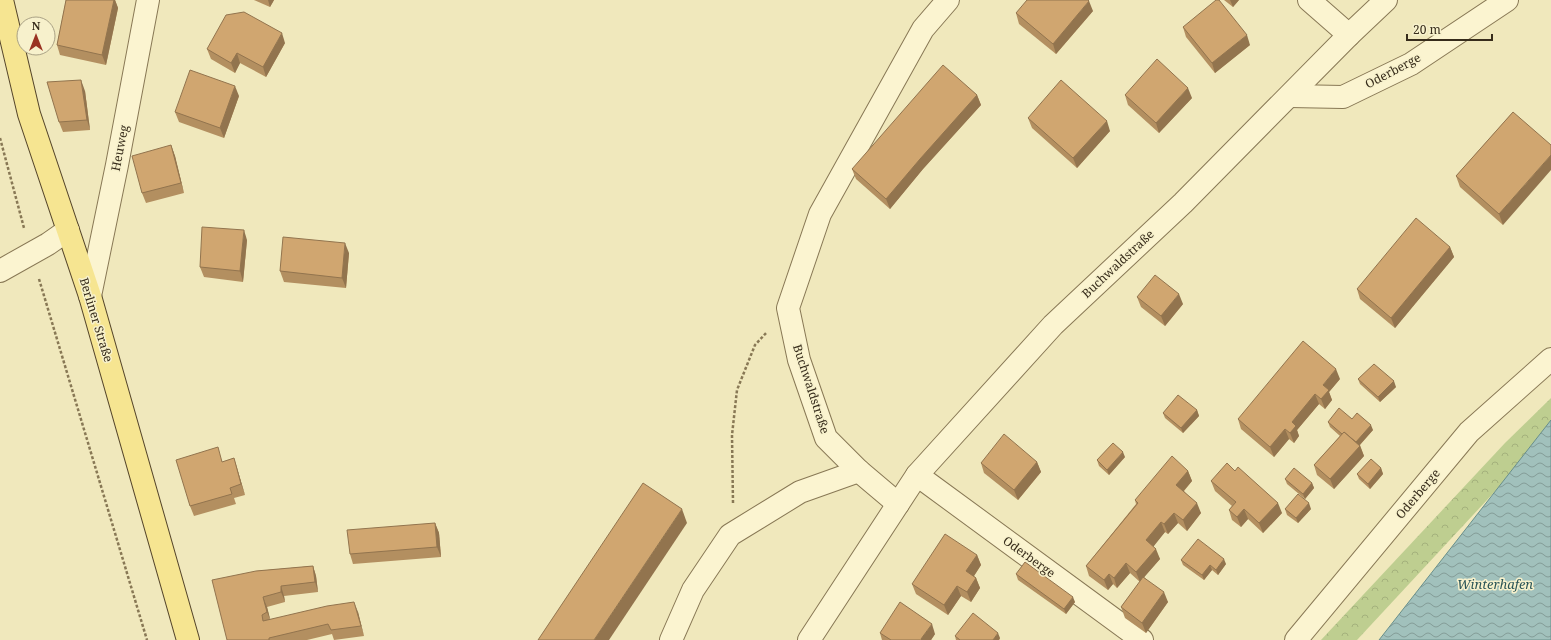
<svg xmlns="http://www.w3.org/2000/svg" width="1551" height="640" viewBox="0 0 1551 640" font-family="'Noto Serif',serif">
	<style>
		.forest { fill: url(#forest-crowns) }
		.water { fill: url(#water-waves); stroke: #688f8b }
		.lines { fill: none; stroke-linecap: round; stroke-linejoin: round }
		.minor-casing { stroke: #887855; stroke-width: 24 }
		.major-casing { stroke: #55452a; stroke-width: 24 }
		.path { stroke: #887855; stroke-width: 2.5; stroke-dasharray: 3 2; stroke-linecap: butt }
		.minor { stroke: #fbf4d0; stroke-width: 22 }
		.major { stroke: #f6e591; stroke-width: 22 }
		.wall { fill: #b38f60 }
		.shaded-wall { fill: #92744e }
		.building { fill: #d0a670; stroke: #92744e }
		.labels { text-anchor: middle; stroke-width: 3; stroke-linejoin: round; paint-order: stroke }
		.street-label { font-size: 12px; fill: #372c1b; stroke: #f7f1cc }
		.water-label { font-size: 13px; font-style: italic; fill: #295457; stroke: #f7f1cc }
	</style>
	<defs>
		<pattern id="forest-crowns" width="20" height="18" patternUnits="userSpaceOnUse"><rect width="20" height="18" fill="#bece90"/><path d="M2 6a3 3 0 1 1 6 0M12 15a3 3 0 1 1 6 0" fill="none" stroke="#a4b17c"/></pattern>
		<pattern id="water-waves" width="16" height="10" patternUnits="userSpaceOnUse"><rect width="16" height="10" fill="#a1c1bc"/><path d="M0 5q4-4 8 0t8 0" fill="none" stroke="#849d98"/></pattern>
	</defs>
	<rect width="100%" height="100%" fill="#f0e8bc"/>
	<path class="forest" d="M 1551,398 L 1551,431 L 1357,640 L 1321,640 L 1505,443 Z"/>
	<path class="water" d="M 1551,420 L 1551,640 L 1379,640 Z"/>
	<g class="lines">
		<g class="minor-casing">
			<g id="minor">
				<path d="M 1309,0 L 1349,35"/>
				<path d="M 1290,96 L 1343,97 L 1411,64 L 1507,0"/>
				<path d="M 0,271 L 48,244 L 68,230"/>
				<path d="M 90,296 L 117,165 L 148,0"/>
				<path d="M 917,475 L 1142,640"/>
				<path d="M 898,504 L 859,471 L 826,438 L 799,360 L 788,308 L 820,214 L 923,29 L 948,0"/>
				<path d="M 671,640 L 693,590 L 730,535 L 800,492 L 859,471"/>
				<path d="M 809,640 L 917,475 L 1053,325 L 1183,203 L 1349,35 L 1386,0"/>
				<path d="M 1296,640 L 1469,432 L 1551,359"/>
			</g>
		</g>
		<g class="major-casing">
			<path id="major" d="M 2,0 L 29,114 L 90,296 L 188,640"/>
		</g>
		<g class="path">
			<path d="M 0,138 L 24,228"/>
			<path d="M 39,279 L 147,640"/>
			<path d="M 733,503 L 732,435 L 737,390 L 755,345 L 767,332"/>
		</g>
		<use href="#minor" class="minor"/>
		<use href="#major" class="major"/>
	</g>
	<g class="wall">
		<path d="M 66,0 L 115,0 L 118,8 L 106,65 L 60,55 L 57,45 Z"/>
		<path d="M 254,0 L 274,0 L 270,7 Z"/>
		<path d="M 1224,0 L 1239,0 L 1233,7 Z"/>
		<path d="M 1093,11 L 1056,54 L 1019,24 L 1016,13 Z"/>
		<path d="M 1183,27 L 1250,45 L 1215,73 L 1186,37 Z"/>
		<path d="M 285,43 L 266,77 L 240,63 L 235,73 L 211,59 L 207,49 Z"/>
		<path d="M 85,91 L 90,130 L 63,132 L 59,122 Z"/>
		<path d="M 977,95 L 981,105 L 923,169 L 890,209 L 856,179 L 852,169 Z"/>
		<path d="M 1125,95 L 1192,98 L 1159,133 L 1128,105 Z"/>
		<path d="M 239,96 L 224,138 L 179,122 L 175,112 Z"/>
		<path d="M 1513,112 L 1503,225 L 1460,187 L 1456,176 Z"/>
		<path d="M 1028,118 L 1110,131 L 1077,168 L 1032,128 Z"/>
		<path d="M 171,145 L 175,156 L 184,193 L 146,203 L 142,193 Z"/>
		<path d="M 247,240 L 243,282 L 204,277 L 200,267 Z"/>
		<path d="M 1450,247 L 1454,257 L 1395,328 L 1360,299 L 1357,289 Z"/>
		<path d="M 349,253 L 346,288 L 284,282 L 280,271 Z"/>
		<path d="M 1137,297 L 1183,304 L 1165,326 L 1141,307 Z"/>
		<path d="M 1340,379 L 1329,392 L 1332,400 L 1325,409 L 1319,404 L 1297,430 L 1299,436 L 1294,443 L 1289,439 L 1274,457 L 1241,429 L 1238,419 Z"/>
		<path d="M 1358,379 L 1396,387 L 1380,402 L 1360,384 Z"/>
		<path d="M 1197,410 L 1199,416 L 1183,433 L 1165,418 L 1163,413 Z"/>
		<path d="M 1352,419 L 1373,430 L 1360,445 L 1364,456 L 1334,489 L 1317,475 L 1314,465 L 1340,436 L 1330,427 L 1328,422 Z"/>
		<path d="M 1125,457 L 1109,475 L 1099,466 L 1097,460 Z"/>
		<path d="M 234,458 L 237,468 L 245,495 L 234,498 L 236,504 L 194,516 L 190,506 L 223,462 Z"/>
		<path d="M 1037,462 L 1041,472 L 1018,500 L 984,473 L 981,463 Z"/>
		<path d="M 1381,468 L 1383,474 L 1370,489 L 1359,479 L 1357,474 Z"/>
		<path d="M 1188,471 L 1192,481 L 1184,491 L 1201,513 L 1187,531 L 1178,523 L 1168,534 L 1165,532 L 1153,546 L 1160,559 L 1144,577 L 1168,602 L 1146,633 L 1125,618 L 1121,607 L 1140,582 L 1130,573 L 1117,588 L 1113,584 L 1108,590 L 1089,576 L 1086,566 L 1136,504 L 1135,500 Z"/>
		<path d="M 1285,479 L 1312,483 L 1314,488 L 1305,499 L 1287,484 Z"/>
		<path d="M 1211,481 L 1282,513 L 1263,533 L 1248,519 L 1241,527 L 1232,520 L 1229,510 L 1232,506 L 1215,491 Z"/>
		<path d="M 1285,509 L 1311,509 L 1298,523 L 1287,515 Z"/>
		<path d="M 435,523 L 439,533 L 441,557 L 353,564 L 350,554 Z"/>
		<path d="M 977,555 L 981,565 L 974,576 L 976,578 L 980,588 L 971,602 L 961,596 L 948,615 L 916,594 L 912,584 Z"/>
		<path d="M 1181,560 L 1226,564 L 1218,575 L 1212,570 L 1204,580 L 1183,565 Z"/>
		<path d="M 313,566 L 316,576 L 318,592 L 284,596 L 285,602 L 267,607 L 270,620 L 358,612 L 364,636 L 334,640 L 332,634 L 307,640 L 227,640 L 256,571 Z"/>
		<path d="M 1016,574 L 1075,602 L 1066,614 L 1018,580 Z"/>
		<path d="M 880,633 L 935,634 L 931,640 L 882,640 Z"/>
		<path d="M 955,636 L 1000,638 L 999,640 L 956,640 Z"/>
	</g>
	<g class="shaded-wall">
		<path d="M 114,0 L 115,0 L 118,8 L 106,65 L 102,55 Z"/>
		<path d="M 268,0 L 274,0 L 270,7 Z"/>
		<path d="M 1230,0 L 1239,0 L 1233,7 Z"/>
		<path d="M 1089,1 L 1093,11 L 1056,54 L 1053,44 Z"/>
		<path d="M 282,33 L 285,43 L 266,77 L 263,67 Z"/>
		<path d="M 1247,35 L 1250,45 L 1215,73 L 1212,63 Z"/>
		<path d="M 237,53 L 240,63 L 235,73 L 231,63 Z"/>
		<path d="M 81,80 L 85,91 L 90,130 L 87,120 Z"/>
		<path d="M 235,86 L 239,96 L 224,138 L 220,128 Z"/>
		<path d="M 1188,88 L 1192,98 L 1159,133 L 1156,123 Z"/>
		<path d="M 977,95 L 981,105 L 923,169 L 890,209 L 886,199 L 920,159 Z"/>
		<path d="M 1107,121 L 1110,131 L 1077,168 L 1073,158 Z"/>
		<path d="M 171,145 L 175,156 L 184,193 L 181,183 Z"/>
		<path d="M 1551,155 L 1551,170 L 1503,225 L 1499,214 Z"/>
		<path d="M 244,230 L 247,240 L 243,282 L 240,271 Z"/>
		<path d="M 345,243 L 349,253 L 346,288 L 342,278 Z"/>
		<path d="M 1450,247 L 1454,257 L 1395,328 L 1391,318 Z"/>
		<path d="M 1179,294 L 1183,304 L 1165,326 L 1161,316 Z"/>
		<path d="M 1336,369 L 1340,379 L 1329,392 L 1332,400 L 1325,409 L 1321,399 L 1323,385 Z"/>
		<path d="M 1394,381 L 1396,387 L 1380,402 L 1378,397 Z"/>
		<path d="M 1315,394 L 1319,404 L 1297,430 L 1299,436 L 1294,443 L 1290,433 L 1292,422 Z"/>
		<path d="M 1197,410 L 1199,416 L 1183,433 L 1181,428 Z"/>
		<path d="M 1371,425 L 1373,430 L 1356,449 L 1354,444 Z"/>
		<path d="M 1285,429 L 1289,439 L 1274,457 L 1270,447 Z"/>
		<path d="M 1360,446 L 1364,456 L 1334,489 L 1330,479 Z"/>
		<path d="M 1123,452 L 1125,457 L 1109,475 L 1107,470 Z"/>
		<path d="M 234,458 L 237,468 L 245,495 L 241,484 Z"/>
		<path d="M 1037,462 L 1041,472 L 1018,500 L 1014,490 Z"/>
		<path d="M 1381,468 L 1383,474 L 1370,489 L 1368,484 Z"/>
		<path d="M 1188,471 L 1192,481 L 1180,495 L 1176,485 Z"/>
		<path d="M 1312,483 L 1314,488 L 1305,499 L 1303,494 Z"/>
		<path d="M 1197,503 L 1201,513 L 1187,531 L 1183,520 Z"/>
		<path d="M 1278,503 L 1282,513 L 1263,533 L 1259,523 Z"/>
		<path d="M 1309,503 L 1311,509 L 1298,523 L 1296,518 Z"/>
		<path d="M 682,509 L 687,523 L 609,640 L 594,640 Z"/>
		<path d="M 1244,509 L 1248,519 L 1241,527 L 1237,517 Z"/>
		<path d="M 1174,513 L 1178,523 L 1168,534 L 1164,524 Z"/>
		<path d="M 1161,522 L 1165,532 L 1150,551 L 1146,540 Z"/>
		<path d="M 435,523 L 439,533 L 441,557 L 437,547 Z"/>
		<path d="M 1156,549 L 1160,559 L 1140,582 L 1136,572 Z"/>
		<path d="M 977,555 L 981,565 L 970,582 L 966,571 Z"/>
		<path d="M 1224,559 L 1226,564 L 1218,575 L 1216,570 Z"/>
		<path d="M 1126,563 L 1130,573 L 1117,588 L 1114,578 Z"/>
		<path d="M 1210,565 L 1212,570 L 1204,580 L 1202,575 Z"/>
		<path d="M 313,566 L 316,576 L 318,592 L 315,582 Z"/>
		<path d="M 1109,574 L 1113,584 L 1108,590 L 1104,580 Z"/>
		<path d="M 976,578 L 980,588 L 971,602 L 967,592 Z"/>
		<path d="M 281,586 L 284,596 L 285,602 L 281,592 Z"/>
		<path d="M 957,586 L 961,596 L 948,615 L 944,605 Z"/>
		<path d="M 1164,592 L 1168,602 L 1146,633 L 1142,623 Z"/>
		<path d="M 263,597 L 267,607 L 271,622 L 267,612 Z"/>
		<path d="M 1073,597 L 1075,602 L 1066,614 L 1064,609 Z"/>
		<path d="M 354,602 L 358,612 L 364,636 L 361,626 Z"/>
		<path d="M 932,624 L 935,634 L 931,640 L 921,640 L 921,639 Z"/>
		<path d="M 998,633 L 1000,638 L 999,640 L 993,640 Z"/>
	</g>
	<g class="building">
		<path d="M 66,0 L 114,0 L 102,55 L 57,45 Z"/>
		<path d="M 1027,0 L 1088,0 L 1089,1 L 1053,44 L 1016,13 Z"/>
		<path d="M 1216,0 L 1219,0 L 1247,35 L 1212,63 L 1183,27 Z"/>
		<path d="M 244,12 L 282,33 L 263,67 L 237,53 L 231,63 L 207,49 L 226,15 Z"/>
		<path d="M 1157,59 L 1188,88 L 1156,123 L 1125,95 Z"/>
		<path d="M 943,65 L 977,95 L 920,159 L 886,199 L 852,169 Z"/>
		<path d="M 190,70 L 235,86 L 220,128 L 175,112 Z"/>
		<path d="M 81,80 L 87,120 L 59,122 L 47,82 Z"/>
		<path d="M 1061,80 L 1107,121 L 1073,158 L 1028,118 Z"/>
		<path d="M 1513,112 L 1551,145 L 1551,155 L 1499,214 L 1456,176 Z"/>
		<path d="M 171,145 L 181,183 L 142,193 L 132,156 Z"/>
		<path d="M 1416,218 L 1450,247 L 1391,318 L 1357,289 Z"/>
		<path d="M 202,227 L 244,230 L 240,271 L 200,267 Z"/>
		<path d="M 283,237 L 345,243 L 342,278 L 280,271 Z"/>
		<path d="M 1155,275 L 1179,294 L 1161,316 L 1137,297 Z"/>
		<path d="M 1303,341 L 1336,369 L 1323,385 L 1329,390 L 1321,399 L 1315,394 L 1292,422 L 1296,426 L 1290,433 L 1285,429 L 1270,447 L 1238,419 Z"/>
		<path d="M 1374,364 L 1394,381 L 1378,397 L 1358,379 Z"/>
		<path d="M 1178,395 L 1197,410 L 1181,428 L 1163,413 Z"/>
		<path d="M 1339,408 L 1352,419 L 1357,413 L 1371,425 L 1356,442 L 1344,432 L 1342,434 L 1328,422 Z"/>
		<path d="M 1344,432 L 1360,446 L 1330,479 L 1314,465 Z"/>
		<path d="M 1004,434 L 1037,462 L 1014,490 L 981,463 Z"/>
		<path d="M 1113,443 L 1123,452 L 1107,470 L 1097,460 Z"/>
		<path d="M 218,447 L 222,462 L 234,458 L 241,484 L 230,488 L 232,494 L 190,506 L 176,460 Z"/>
		<path d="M 1172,456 L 1188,471 L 1176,485 L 1197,503 L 1183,520 L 1174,513 L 1164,524 L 1161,522 L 1146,540 L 1156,549 L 1136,572 L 1126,563 L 1114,578 L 1109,574 L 1104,580 L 1086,566 L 1138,503 L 1135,500 Z"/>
		<path d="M 1371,459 L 1381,468 L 1368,484 L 1357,474 Z"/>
		<path d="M 1227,463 L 1235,471 L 1238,467 L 1278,503 L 1259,523 L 1244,509 L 1237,517 L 1229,510 L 1236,502 L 1211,481 Z"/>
		<path d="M 1294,468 L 1312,483 L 1303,494 L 1285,479 Z"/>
		<path d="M 643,483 L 682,509 L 594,640 L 538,640 Z"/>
		<path d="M 1298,494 L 1309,503 L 1296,518 L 1285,509 Z"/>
		<path d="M 435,523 L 437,547 L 350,554 L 347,530 Z"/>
		<path d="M 945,534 L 977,555 L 966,571 L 976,578 L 967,592 L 957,586 L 944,605 L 912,584 Z"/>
		<path d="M 1198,539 L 1224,559 L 1216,570 L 1210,565 L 1202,575 L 1181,560 Z"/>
		<path d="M 1025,562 L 1073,597 L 1064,609 L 1016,574 Z"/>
		<path d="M 313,566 L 315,582 L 281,586 L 281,592 L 263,597 L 267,612 L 262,615 L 263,621 L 327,606 L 354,602 L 361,626 L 331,630 L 328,624 L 269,638 L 269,640 L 227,640 L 212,580 L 256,571 Z"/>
		<path d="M 1143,577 L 1164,592 L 1142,623 L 1121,607 Z"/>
		<path d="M 900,602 L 932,624 L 921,639 L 922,640 L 891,640 L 880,633 Z"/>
		<path d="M 973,613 L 998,633 L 993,640 L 960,640 L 955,636 Z"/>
	</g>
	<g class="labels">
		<g class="street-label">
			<text transform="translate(1393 71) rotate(-28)" y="4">Oderberge</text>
			<text transform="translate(120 148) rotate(-79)" y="4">Heuweg</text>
			<text transform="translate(1118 264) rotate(-43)" y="4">Buchwaldstraße</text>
			<text transform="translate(96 320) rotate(73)" y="4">Berliner Straße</text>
			<text transform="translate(811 389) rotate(72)" y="4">Buchwaldstraße</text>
			<text transform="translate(1418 494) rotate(-50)" y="4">Oderberge</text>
			<text transform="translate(1029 557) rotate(36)" y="4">Oderberge</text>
		</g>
		<g class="water-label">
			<text x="1495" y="589">Winterhafen</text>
		</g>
	</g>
	<g transform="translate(36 36)"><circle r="19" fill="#f7f1cc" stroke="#aaa285"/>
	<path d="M0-3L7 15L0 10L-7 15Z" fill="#9a3322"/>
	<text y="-6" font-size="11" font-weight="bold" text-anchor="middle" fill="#372c1b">N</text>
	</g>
	<path d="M1407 34v6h85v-6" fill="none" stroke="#372c1b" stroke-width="2"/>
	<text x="1413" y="34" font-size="12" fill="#372c1b" stroke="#f7f1cc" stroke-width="3" paint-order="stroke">20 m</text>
</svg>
